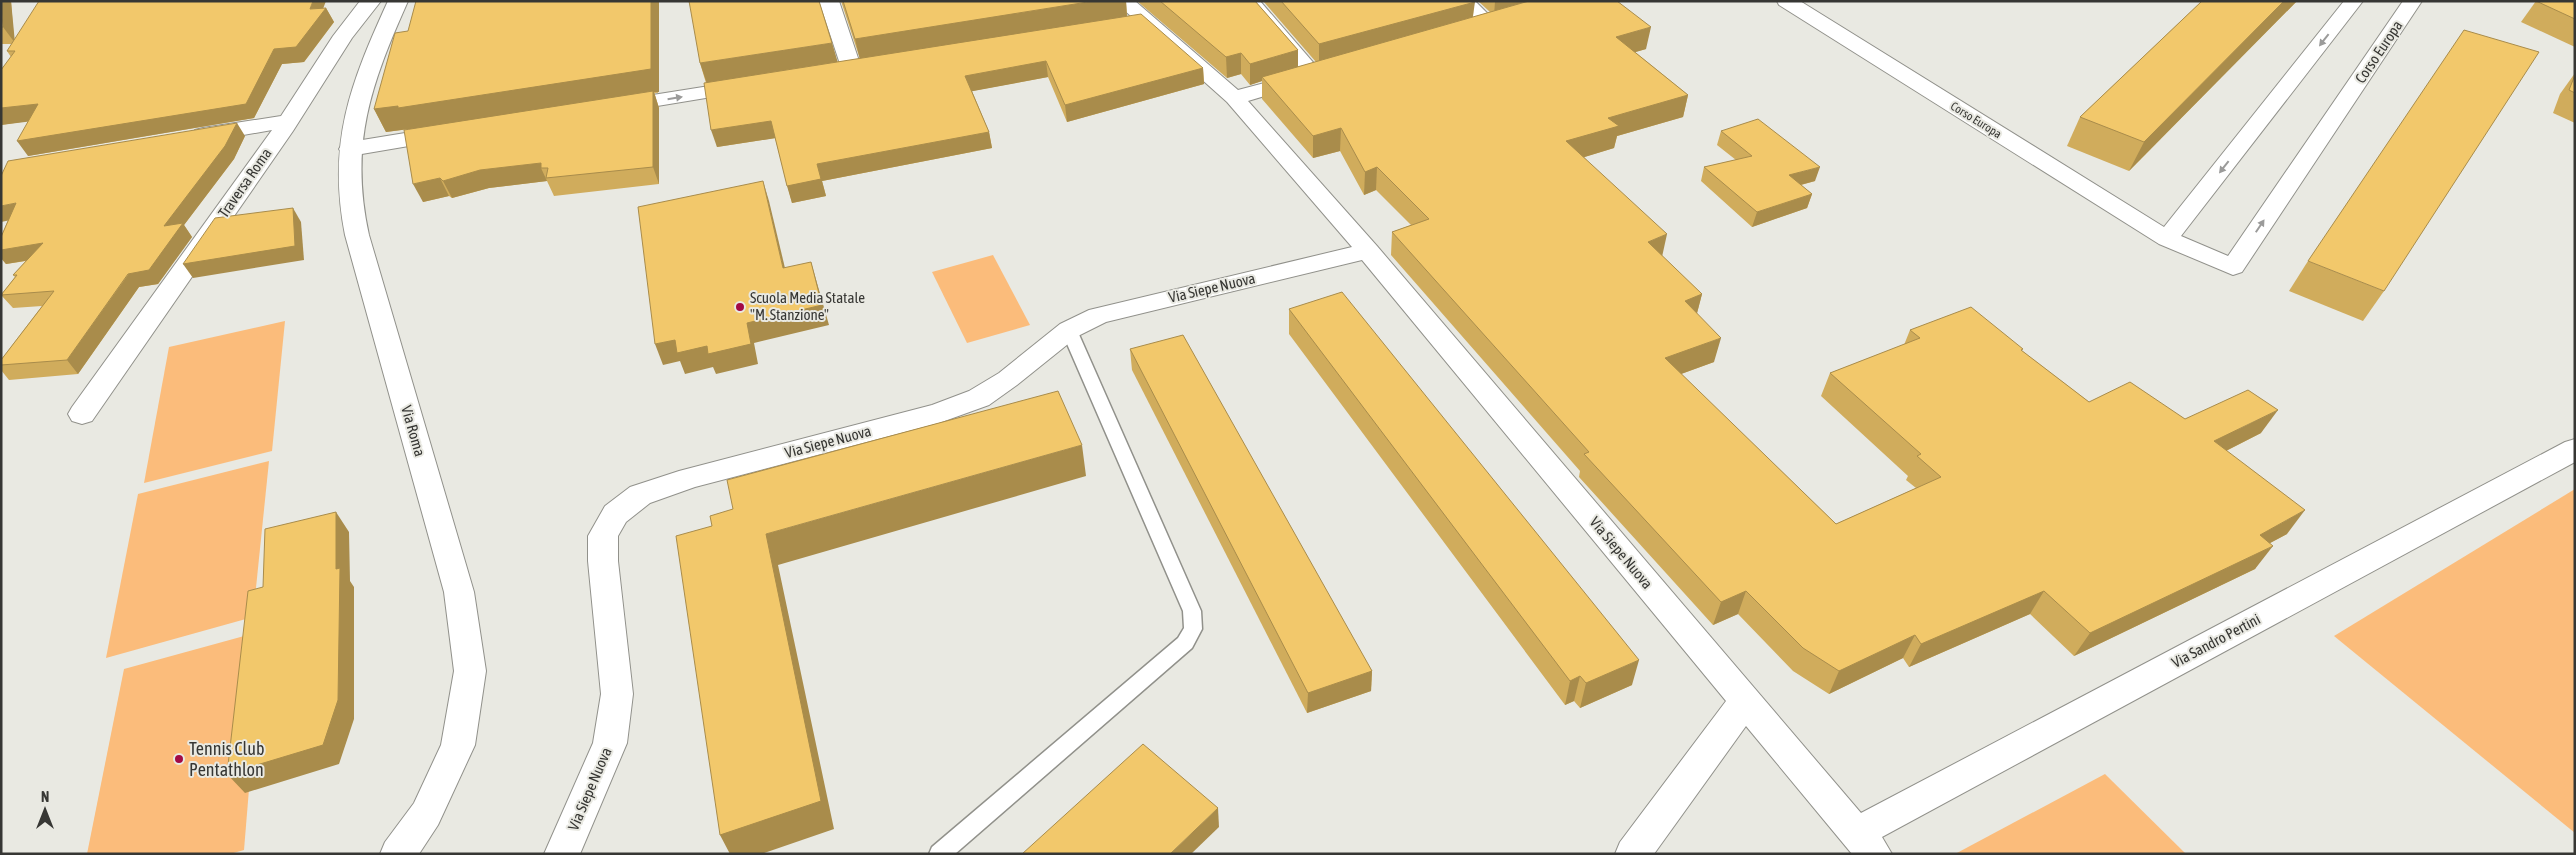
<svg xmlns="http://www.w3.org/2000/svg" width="2576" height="855" viewBox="0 0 2576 855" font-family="'Asap Condensed',sans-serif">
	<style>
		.green { fill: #fbbc7b }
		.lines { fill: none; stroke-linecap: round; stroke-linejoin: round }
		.service-casing { stroke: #91918b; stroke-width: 3 }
		.minor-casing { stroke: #91918b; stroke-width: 2 }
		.tertiary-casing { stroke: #91918b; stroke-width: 2 }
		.service { fill: #fff; fill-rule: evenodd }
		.minor { fill: #fff; fill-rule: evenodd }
		.tertiary { fill: #fff; fill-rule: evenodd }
		.wall { fill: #d0ac5c }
		.shaded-wall { fill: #a98c4b }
		.building { fill: #f2c86b; stroke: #a98c4b }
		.oneway { fill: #9b9b9a }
		.poi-dot { fill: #a30945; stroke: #e9e9e2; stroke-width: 2 }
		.labels { text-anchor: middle; stroke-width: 4; stroke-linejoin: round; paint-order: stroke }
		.far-street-label { font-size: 12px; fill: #373734; stroke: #e9e9e2 }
		.street-label { font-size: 15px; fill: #373734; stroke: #e9e9e2 }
		.poi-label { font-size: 15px; fill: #373734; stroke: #e9e9e2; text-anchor: start }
		.near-poi-label { font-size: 18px; fill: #373734; stroke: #e9e9e2; text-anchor: start }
	</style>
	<rect width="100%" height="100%" fill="#e9e9e2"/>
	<g class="green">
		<path d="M 993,255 L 1030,325 L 967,343 L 932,272 Z"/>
		<path d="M 285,321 L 272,451 L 144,483 L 169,347 Z"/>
		<path d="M 269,461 L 253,617 L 106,658 L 138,494 Z"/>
		<path d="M 2575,489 L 2575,833 L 2334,636 Z"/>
		<path d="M 262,631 L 244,850 L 230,854 L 87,854 L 124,669 Z"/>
		<path d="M 2105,774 L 2186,854 L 1955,854 Z"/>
	</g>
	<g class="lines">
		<g class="service-casing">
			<path id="service" d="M 1069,325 L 1077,330 L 1201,611 L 1202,629 L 1192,648 L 955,854 L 929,854 L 932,847 L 1178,638 L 1184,628 L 1183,611 L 1061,330 Z"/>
		</g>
		<g class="minor-casing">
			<g id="minor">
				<path d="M 360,1 L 381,1 L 352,38 L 293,131 L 92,421 L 82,424 L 72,421 L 68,414 L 72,407 L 272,130 L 203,142 L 195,140 L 192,135 L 195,130 L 203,128 L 281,116 L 333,36 Z"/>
				<path d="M 819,1 L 839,1 L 862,70 L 859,74 L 852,76 L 845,74 L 842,70 Z"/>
				<path d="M 1114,1 L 1135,1 L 1238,90 L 1298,74 L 1303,75 L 1240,1 L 1260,1 L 1324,75 L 1321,79 L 1308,80 L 1305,84 L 1248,101 L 1377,246 L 1861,813 L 2565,442 L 2575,439 L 2575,462 L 1882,837 L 1892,854 L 1852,854 L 1746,726 L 1654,854 L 1615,854 L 1620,842 L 1726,701 L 1362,260 L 1106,322 L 1078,336 L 1017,385 L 989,405 L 939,423 L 695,487 L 650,503 L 626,522 L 618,536 L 618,561 L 633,694 L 627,743 L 580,854 L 544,854 L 593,743 L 601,694 L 588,561 L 588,536 L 605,506 L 630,487 L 679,471 L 932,405 L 969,391 L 999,373 L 1060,324 L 1089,310 L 1352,247 L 1227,102 Z"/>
				<path d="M 1455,1 L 1475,1 L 1499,25 L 1496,29 C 1480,33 1463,14 1455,1 Z"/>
				<path d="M 1777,1 L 1800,1 L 2164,227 L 2344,1 L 2363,1 L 2181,236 L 2228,256 L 2403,1 L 2422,1 L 2242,272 L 2233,275 L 2159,244 L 1779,5 Z"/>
				<path d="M 741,81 L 748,83 L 751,87 L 748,91 L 621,112 L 613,111 L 610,106 L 613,101 L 621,100 Z"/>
				<path d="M 442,127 L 450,129 L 453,134 L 450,139 L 350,156 L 342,154 L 339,149 L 342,144 L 350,142 Z"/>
			</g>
		</g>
		<g class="tertiary-casing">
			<path id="tertiary" d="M 388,1 L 408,1 C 371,84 349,144 369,235 L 474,592 L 486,671 L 475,745 L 438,825 L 419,854 L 380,854 L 385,842 L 414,803 L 441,745 L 454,671 L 444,592 L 345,235 C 327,143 350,84 388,1 Z"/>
		</g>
		<use href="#service" class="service"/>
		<use href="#minor" class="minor"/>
		<use href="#tertiary" class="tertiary"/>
	</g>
	<g class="wall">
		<path d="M 1,1 L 11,1 L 14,40 L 326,8 L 334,22 L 304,62 L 282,64 L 254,118 L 28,156 L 28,121 L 1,125 L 1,70 L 11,57 L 7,51 L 12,44 L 1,44 Z"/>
		<path d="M 841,1 L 1126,1 L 1127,16 L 1203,68 L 1204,84 L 1067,122 L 1048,77 L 972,91 L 989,132 L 992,148 L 822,181 L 826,196 L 792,203 L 775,138 L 717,147 L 706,83 L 700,63 L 832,43 L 837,62 L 860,59 Z"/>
		<path d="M 1137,1 L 1255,1 L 1298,50 L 1298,67 L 1316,62 L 1263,1 L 1474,1 L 1473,17 L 1490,12 L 1478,1 L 1617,1 L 1646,49 L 1635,52 L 1688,95 L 1683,117 L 1617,136 L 1614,148 L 1584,157 L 1662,256 L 1702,294 L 1697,313 L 1714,362 L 1681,374 L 1836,524 L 1916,488 L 1906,480 L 1908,476 L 1821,396 L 1830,373 L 1904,345 L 1910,330 L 2022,351 L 2089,402 L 2261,433 L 2226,451 L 2287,534 L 2270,543 L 2255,569 L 2074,656 L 2030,614 L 1909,667 L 1903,658 L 1829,694 L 1793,671 L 1738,614 L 1713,625 L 1579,477 L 1580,471 L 1391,255 L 1392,232 L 1411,225 L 1376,190 L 1364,195 L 1340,151 L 1313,158 L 1262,99 L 1262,81 L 1250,85 L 1241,74 L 1227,78 Z"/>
		<path d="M 2202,1 L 2297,1 L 2129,171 L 2067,146 L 2080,117 Z"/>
		<path d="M 2536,1 L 2575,1 L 2575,47 L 2521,22 Z"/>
		<path d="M 2575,73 L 2575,123 L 2553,113 L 2560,94 Z"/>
		<path d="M 654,92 L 659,108 L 659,184 L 554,196 L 547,181 L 489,188 L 452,198 L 449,196 L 423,202 L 409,129 L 386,132 L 374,109 L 659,92 Z"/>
		<path d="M 1721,131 L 1815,181 L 1801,185 L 1812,194 L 1807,208 L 1752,227 L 1701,181 L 1704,167 L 1736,160 L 1717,145 Z"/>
		<path d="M 245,136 L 234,159 L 184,225 L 192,237 L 158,284 L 139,287 L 78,374 L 9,380 L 1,370 L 1,360 L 42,306 L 13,308 L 1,295 L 15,277 L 13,275 L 26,261 L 6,264 L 1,258 L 1,237 L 8,220 Z"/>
		<path d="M 2308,261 L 2384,291 L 2363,321 L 2289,291 Z"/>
		<path d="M 1289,309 L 1632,685 L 1580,708 L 1574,701 L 1565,705 L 1289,334 Z"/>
		<path d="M 1130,349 L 1372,671 L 1371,691 L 1307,713 L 1132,370 Z"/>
	</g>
	<g class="shaded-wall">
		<path d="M 1,1 L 11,1 L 15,43 L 3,27 Z"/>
		<path d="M 313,1 L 326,1 L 321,14 L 326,8 L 334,22 L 304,62 L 282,64 L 254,118 L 28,156 L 17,141 L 274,49 L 310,9 Z"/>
		<path d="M 651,1 L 659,1 L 659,92 L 654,92 L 659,108 L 659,184 L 653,167 L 410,131 L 409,129 L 386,132 L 374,109 Z"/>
		<path d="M 1094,1 L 1126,1 L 1127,17 L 860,60 L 855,39 Z"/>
		<path d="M 1495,1 L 1544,1 L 1494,16 Z"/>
		<path d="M 2284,1 L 2297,1 L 2129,171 L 2144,142 Z"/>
		<path d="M 1475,2 L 1472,22 L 1319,65 L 1319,44 Z"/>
		<path d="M 1651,27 L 1646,49 L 1612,59 L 1616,37 Z"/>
		<path d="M 832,43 L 838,63 L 707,84 L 700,63 Z"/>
		<path d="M 1298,50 L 1298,71 L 1262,77 L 1262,81 L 1250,85 L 1250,64 Z"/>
		<path d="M 1241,53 L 1241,74 L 1227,78 L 1226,57 Z"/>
		<path d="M 1046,61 L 1048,77 L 968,92 L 965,76 Z"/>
		<path d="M 1203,68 L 1204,84 L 1067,122 L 1065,105 Z"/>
		<path d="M 1688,95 L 1683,117 L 1617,136 L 1614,148 L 1562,164 L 1566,141 L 1608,118 Z"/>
		<path d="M 38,104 L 49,119 L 1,125 L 1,108 Z"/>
		<path d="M 771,121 L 776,138 L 717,147 L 711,130 Z"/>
		<path d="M 237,123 L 245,136 L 234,159 L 184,225 L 192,237 L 158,284 L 139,287 L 78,374 L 67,360 Z"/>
		<path d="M 1341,128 L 1340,151 L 1313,158 L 1313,136 Z"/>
		<path d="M 989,132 L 992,148 L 822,181 L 826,196 L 792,203 L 787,186 L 817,164 Z"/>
		<path d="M 541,163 L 541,168 L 547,181 L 489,188 L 452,198 L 443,181 L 480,170 Z"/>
		<path d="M 1377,167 L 1376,190 L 1364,195 L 1365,172 Z"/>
		<path d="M 1820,167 L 1815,181 L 1785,189 L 1789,175 Z"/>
		<path d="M 440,178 L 449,196 L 423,202 L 413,184 Z"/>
		<path d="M 763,181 L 769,201 L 790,289 L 783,268 Z"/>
		<path d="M 1812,194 L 1807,208 L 1752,227 L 1757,212 Z"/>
		<path d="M 16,203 L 26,217 L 1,222 L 1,206 Z"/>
		<path d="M 293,208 L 301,222 L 304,260 L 193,278 L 183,264 Z"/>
		<path d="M 1667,234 L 1662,257 L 1648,242 Z"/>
		<path d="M 43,243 L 54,256 L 6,264 L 1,258 L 1,250 Z"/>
		<path d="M 811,262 L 829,325 L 754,343 L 758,364 L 716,374 L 713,367 L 685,374 L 680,361 L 663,365 L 655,344 L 747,323 Z"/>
		<path d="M 1702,294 L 1696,317 L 1685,301 Z"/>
		<path d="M 1721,338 L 1714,362 L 1659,382 L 1665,358 Z"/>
		<path d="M 2278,410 L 2261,433 L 2198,465 L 2214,441 Z"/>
		<path d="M 1082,445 L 1086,476 L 778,565 L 834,829 L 761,854 L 730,854 L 720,835 L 766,534 Z"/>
		<path d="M 2305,510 L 2287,534 L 2242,558 L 2260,535 Z"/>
		<path d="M 336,512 L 349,532 L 350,581 L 354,587 L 354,719 L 339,764 L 245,793 L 227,774 L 336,569 Z"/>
		<path d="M 2273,546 L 2255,569 L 2074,656 L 2090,633 Z"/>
		<path d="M 1746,591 L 1738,614 L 1713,625 L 1721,602 Z"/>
		<path d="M 2044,591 L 2030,614 L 1909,667 L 1921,644 Z"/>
		<path d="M 1915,635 L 1903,658 L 1829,694 L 1839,671 Z"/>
		<path d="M 1639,660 L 1632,685 L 1580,708 L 1586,683 Z"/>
		<path d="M 1372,671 L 1371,691 L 1307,713 L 1308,693 Z"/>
		<path d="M 1580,676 L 1574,701 L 1565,705 L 1570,681 Z"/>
		<path d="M 1218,808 L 1219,827 L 1191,854 L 1170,854 Z"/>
	</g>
	<g class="building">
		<path d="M 1,1 L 3,27 L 1,27 Z"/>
		<path d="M 39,1 L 313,1 L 310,9 L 326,8 L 296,47 L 274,49 L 246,104 L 17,141 L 38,104 L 1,108 L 1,70 L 15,51 L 7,51 Z"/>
		<path d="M 416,1 L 651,1 L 651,69 L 398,108 L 398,106 L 374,109 L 395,33 L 408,31 Z"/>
		<path d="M 689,1 L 819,1 L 832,43 L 700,63 Z"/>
		<path d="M 843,1 L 1094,1 L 855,39 Z"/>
		<path d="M 1160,1 L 1255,1 L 1298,50 L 1250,64 L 1241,53 L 1226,57 Z"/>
		<path d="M 1281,1 L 1474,1 L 1475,2 L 1319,44 Z"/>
		<path d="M 1529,1 L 1617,1 L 1651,27 L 1616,37 L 1688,95 L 1608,118 L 1619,126 L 1566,141 L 1667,234 L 1648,242 L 1702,294 L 1685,301 L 1721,338 L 1665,358 L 1836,524 L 1941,477 L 1917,456 L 1921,454 L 1830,373 L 1920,338 L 1910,330 L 1971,307 L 2023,349 L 2021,350 L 2089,402 L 2130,382 L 2185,419 L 2248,390 L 2278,410 L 2214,441 L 2305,510 L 2260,535 L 2273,546 L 2090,633 L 2044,591 L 1921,644 L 1915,635 L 1839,671 L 1803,648 L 1746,591 L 1721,602 L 1584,454 L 1589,452 L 1392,232 L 1429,219 L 1377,167 L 1365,172 L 1341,128 L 1313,136 L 1262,77 Z"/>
		<path d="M 2202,1 L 2284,1 L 2144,142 L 2080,117 Z"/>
		<path d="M 2536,1 L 2575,1 L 2575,19 Z"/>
		<path d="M 1141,14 L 1203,68 L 1065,105 L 1046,61 L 965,76 L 989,132 L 817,164 L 821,179 L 787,186 L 771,121 L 711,130 L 704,83 Z"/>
		<path d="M 2464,30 L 2539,52 L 2384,291 L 2308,261 Z"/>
		<path d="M 2575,75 L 2575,93 L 2569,90 Z"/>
		<path d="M 653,91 L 653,167 L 546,178 L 548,168 L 541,168 L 541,163 L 480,170 L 443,181 L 440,178 L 413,184 L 404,130 Z"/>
		<path d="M 1758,119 L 1820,167 L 1789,175 L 1812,194 L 1757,212 L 1704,167 L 1752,156 L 1721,131 Z"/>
		<path d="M 237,123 L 225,146 L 164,226 L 183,223 L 149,270 L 128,274 L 67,360 L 1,365 L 1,360 L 54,291 L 1,295 L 17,275 L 13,275 L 43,243 L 1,250 L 1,237 L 16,203 L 1,206 L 1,176 L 8,161 Z"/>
		<path d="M 763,181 L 783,268 L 811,262 L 822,305 L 747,323 L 751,344 L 708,354 L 707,346 L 677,353 L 675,340 L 655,344 L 638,207 Z"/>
		<path d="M 293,208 L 295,246 L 183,264 L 215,218 Z"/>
		<path d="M 1342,292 L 1639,660 L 1586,683 L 1580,676 L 1570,681 L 1289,309 Z"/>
		<path d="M 1183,335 L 1372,671 L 1308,693 L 1130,349 Z"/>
		<path d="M 1058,391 L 1082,445 L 766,534 L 821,801 L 720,835 L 676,536 L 712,526 L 710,516 L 733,509 L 727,480 Z"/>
		<path d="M 336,512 L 336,569 L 340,568 L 338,700 L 323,745 L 227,774 L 248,591 L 263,587 L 265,529 Z"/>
		<path d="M 1143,744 L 1218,808 L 1170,854 L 1022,854 Z"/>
	</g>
	<defs><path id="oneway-solid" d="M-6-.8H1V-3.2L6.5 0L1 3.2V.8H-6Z" transform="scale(1.25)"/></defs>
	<g class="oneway">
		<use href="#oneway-solid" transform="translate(2324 40) rotate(128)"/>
		<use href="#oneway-solid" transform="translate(675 98) rotate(-9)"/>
		<use href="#oneway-solid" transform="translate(2224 167) rotate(128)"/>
		<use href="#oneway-solid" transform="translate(2260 226) rotate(-56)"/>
	</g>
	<g class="poi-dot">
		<circle cx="740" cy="307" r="5"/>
		<circle cx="179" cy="759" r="5"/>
	</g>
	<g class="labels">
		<g class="far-street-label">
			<text transform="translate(1976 120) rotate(32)" y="4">Corso Europa</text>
		</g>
		<g class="street-label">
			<text transform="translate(2379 52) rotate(-56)" y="5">Corso Europa</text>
			<text transform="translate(245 183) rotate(-55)" y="5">Traversa Roma</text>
			<text transform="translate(1212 288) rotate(-13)" y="5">Via Siepe Nuova</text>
			<text transform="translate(413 431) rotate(74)" y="5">Via Roma</text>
			<text transform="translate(828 442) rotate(-15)" y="5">Via Siepe Nuova</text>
			<text transform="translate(1621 553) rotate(50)" y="5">Via Siepe Nuova</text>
			<text transform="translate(2216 641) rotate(-28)" y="5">Via Sandro Pertini</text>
			<text transform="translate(590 789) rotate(-67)" y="5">Via Siepe Nuova</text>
		</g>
		<g class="poi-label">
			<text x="750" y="303">Scuola Media Statale<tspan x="750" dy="17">"M. Stanzione"</tspan></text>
		</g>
		<g class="near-poi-label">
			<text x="189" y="755">Tennis Club<tspan x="189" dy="21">Pentathlon</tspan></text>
		</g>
	</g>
	<rect width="2576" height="855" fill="none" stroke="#373734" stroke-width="5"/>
	<g transform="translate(45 810)" stroke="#e9e9e2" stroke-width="4" paint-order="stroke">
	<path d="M0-4L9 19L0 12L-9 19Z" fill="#373734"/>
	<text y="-8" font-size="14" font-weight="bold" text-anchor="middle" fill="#373734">N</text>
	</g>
</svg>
